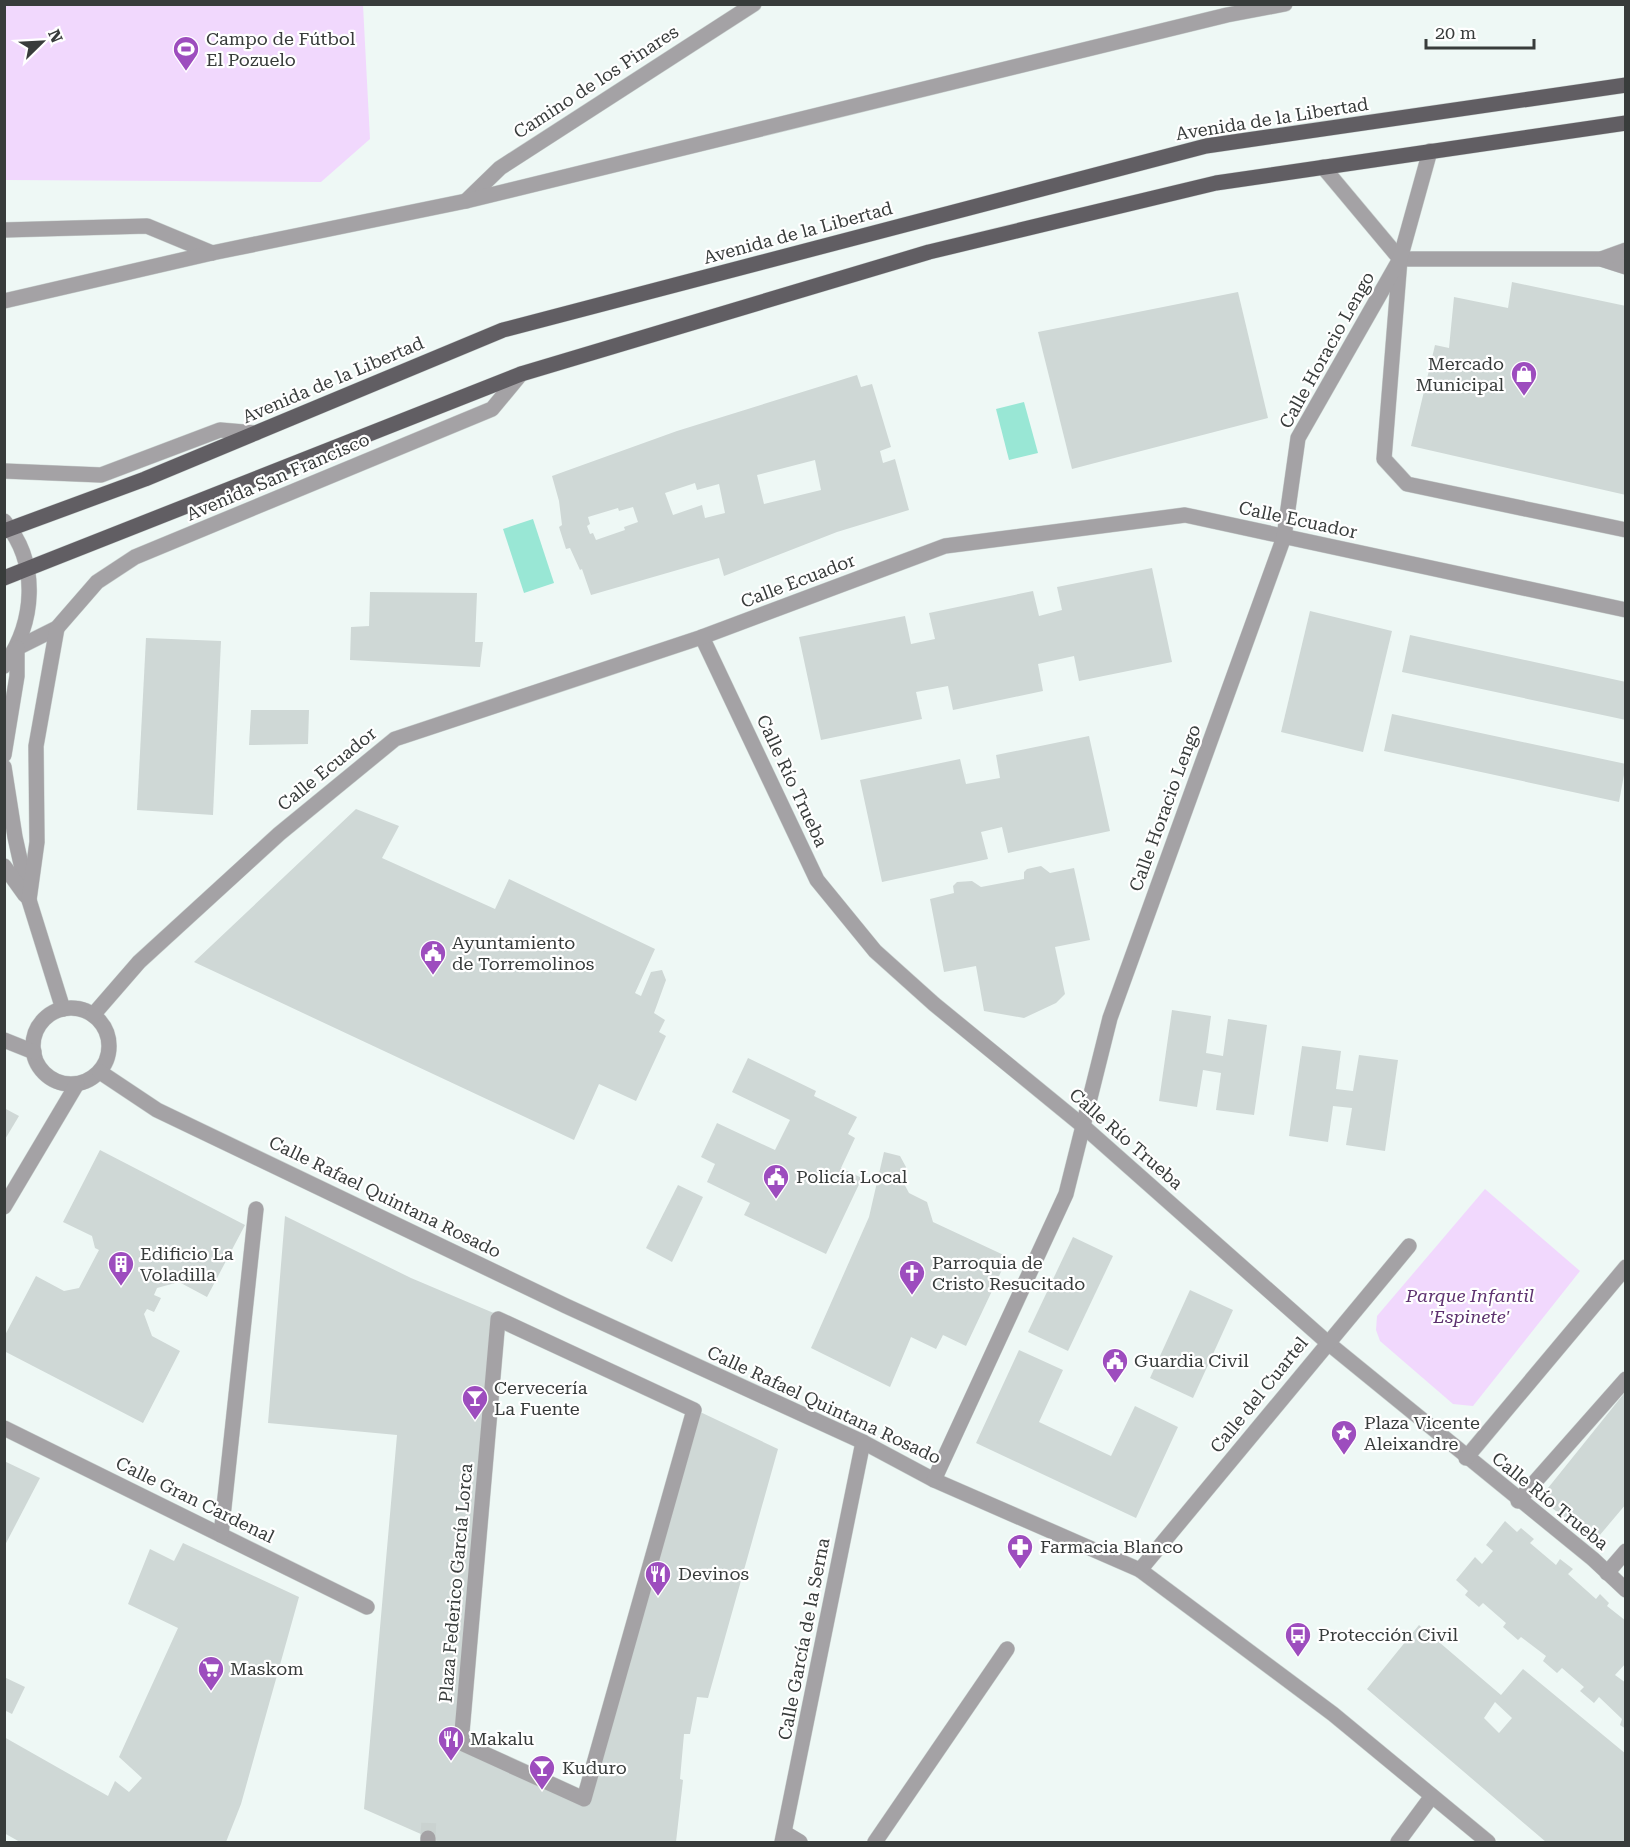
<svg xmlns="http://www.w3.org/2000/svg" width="1630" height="1847" viewBox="0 0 1630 1847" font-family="'Roboto Serif',serif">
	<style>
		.green { fill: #f1d8fd }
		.water { fill: #99e7d5 }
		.building { fill: #cfd8d6; fill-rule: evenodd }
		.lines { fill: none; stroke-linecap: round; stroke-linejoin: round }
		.pedestrian-tunnel { stroke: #cad2d0; stroke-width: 15; stroke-dasharray: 15 8; stroke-linecap: butt }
		.service-casing { stroke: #cad2d0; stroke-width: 16 }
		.pedestrian-casing { stroke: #cad2d0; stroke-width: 16 }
		.minor-casing { stroke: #cad2d0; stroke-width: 16 }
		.primary-casing { stroke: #cad2d0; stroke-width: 16 }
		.service { stroke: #a4a2a5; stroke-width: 15 }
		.pedestrian { stroke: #a4a2a5; stroke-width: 15 }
		.minor { stroke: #a4a2a5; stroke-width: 15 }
		.primary { stroke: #615e63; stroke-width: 15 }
		.labels { text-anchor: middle; stroke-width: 4.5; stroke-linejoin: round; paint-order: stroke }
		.poi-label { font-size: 18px; fill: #383c3b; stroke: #fff; text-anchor: start }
		.street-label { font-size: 18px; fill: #383c3b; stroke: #fff }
		.park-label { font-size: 18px; font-style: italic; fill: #5d316f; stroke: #fff }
	</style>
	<rect width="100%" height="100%" fill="#eef8f5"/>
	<g class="green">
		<path d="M 4,5 L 363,5 L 370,139 L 321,182 L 5,180 Z"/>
		<path d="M 1485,1189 L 1580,1271 L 1473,1406 L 1453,1404 L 1380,1341 L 1376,1330 L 1377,1316 Z"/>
	</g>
	<g class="water">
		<path d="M 1024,402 L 1038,453 L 1009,460 L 996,409 Z"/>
		<path d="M 533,519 L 554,583 L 524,593 L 503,529 Z"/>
	</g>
	<g class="building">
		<path d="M 1512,282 L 1626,306 L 1626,495 L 1411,446 L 1435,345 L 1449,348 L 1454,297 L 1508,308 Z"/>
		<path d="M 1238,292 L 1268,418 L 1072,469 L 1038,332 Z"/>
		<path d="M 857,375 L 861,387 L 872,384 L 891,447 L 880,451 L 883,463 L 895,459 L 909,510 L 837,532 L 724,576 L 719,558 L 591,595 L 582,569 L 580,570 L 570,548 L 566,549 L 559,527 L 562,525 L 559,501 L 552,476 L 677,431 ZM 815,460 L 821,490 L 764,504 L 757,475 ZM 695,483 L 697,490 L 719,484 L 725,513 L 705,518 L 702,505 L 673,515 L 665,493 ZM 633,507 L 638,522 L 624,527 L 625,530 L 596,540 L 593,533 L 590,534 L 587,526 L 590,524 L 588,517 L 618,508 L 619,511 Z"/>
		<path d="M 1152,568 L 1172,662 L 1079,681 L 1074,656 L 1038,664 L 1043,691 L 953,710 L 948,686 L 916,692 L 922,719 L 821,740 L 799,637 L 905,616 L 911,644 L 935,639 L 929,613 L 1033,591 L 1039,616 L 1062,610 L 1057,587 Z"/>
		<path d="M 370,592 L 477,593 L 475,642 L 483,642 L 480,667 L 350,660 L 351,627 L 369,626 Z"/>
		<path d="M 1310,611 L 1392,631 L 1363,752 L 1281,732 Z"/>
		<path d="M 1410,635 L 1626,682 L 1626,720 L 1402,672 Z"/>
		<path d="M 146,638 L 221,641 L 213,815 L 137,810 Z"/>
		<path d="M 251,710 L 309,710 L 308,744 L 249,745 Z"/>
		<path d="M 1392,714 L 1626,764 L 1619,802 L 1384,751 Z"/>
		<path d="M 1089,736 L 1110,831 L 1008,853 L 1002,827 L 981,832 L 988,859 L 882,882 L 860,780 L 960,759 L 966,784 L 1000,778 L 996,755 Z"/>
		<path d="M 356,809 L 399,826 L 382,858 L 495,909 L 509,879 L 655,949 L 635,993 L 641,996 L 651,972 L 662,970 L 666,980 L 654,1013 L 665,1020 L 659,1032 L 666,1036 L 636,1101 L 599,1084 L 574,1140 L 194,962 Z"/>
		<path d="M 1041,866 L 1050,873 L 1074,868 L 1090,940 L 1055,947 L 1065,994 L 1056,1003 L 1024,1018 L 984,1011 L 976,966 L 944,972 L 930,899 L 954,893 L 953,886 L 957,882 L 972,881 L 981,887 L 1024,879 L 1024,872 L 1027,869 Z"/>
		<path d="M 1172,1010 L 1211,1016 L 1206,1053 L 1223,1056 L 1228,1019 L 1267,1025 L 1254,1115 L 1216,1110 L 1221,1073 L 1203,1070 L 1197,1107 L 1159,1101 Z"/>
		<path d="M 1302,1046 L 1341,1051 L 1336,1089 L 1353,1091 L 1359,1055 L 1398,1060 L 1385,1151 L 1346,1145 L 1352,1108 L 1333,1106 L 1328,1142 L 1289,1136 Z"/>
		<path d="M 748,1058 L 816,1091 L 814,1096 L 857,1117 L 848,1134 L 855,1138 L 841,1168 L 862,1178 L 826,1254 L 744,1215 L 750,1203 L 707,1182 L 715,1164 L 701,1157 L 717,1123 L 775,1150 L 790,1120 L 732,1092 Z"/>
		<path d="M 4,1108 L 19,1116 L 4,1141 Z"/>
		<path d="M 100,1150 L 245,1225 L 207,1297 L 179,1282 L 157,1288 L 154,1295 L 161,1298 L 154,1312 L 147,1309 L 144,1314 L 152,1336 L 180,1351 L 143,1423 L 4,1351 L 4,1337 L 36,1276 L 64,1291 L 79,1288 L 99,1250 L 95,1248 L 92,1236 L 63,1222 Z"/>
		<path d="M 884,1152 L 900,1156 L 906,1167 L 902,1180 L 909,1193 L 927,1202 L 933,1222 L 1008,1257 L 966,1346 L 943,1335 L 936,1349 L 911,1337 L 890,1387 L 811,1348 L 869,1217 Z"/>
		<path d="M 678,1185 L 703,1197 L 672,1262 L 646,1248 Z"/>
		<path d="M 285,1216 L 411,1278 L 496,1314 L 460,1743 L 585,1800 L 696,1410 L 778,1449 L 708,1698 L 697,1697 L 690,1734 L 684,1734 L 680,1779 L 683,1780 L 676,1842 L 439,1842 L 364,1809 L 397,1435 L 268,1423 Z"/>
		<path d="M 1073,1237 L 1113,1256 L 1068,1351 L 1028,1332 Z"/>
		<path d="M 1190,1290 L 1233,1310 L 1193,1398 L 1150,1378 Z"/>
		<path d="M 1019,1350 L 1063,1370 L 1039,1422 L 1111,1456 L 1135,1406 L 1178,1427 L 1136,1518 L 976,1443 Z"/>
		<path d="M 1626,1391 L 1626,1504 L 1594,1542 L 1540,1498 Z"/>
		<path d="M 4,1461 L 40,1478 L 4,1547 Z"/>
		<path d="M 1505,1521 L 1517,1532 L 1521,1528 L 1534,1539 L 1530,1543 L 1556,1565 L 1560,1559 L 1573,1569 L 1568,1574 L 1596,1599 L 1600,1594 L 1609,1603 L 1607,1606 L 1626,1621 L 1626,1663 L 1615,1675 L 1626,1683 L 1626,1729 L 1620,1725 L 1622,1719 L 1599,1697 L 1594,1703 L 1580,1691 L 1584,1687 L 1562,1668 L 1557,1673 L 1543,1661 L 1546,1656 L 1521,1637 L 1518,1640 L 1503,1627 L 1506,1623 L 1483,1603 L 1479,1607 L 1465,1595 L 1468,1591 L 1456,1580 L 1475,1557 L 1482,1564 L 1493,1551 L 1486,1545 Z"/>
		<path d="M 183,1543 L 299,1597 L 241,1804 L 226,1842 L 20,1842 L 4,1833 L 4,1737 L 108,1796 L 115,1781 L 129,1792 L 142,1778 L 119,1757 L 178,1628 L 128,1604 L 150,1549 L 174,1561 Z"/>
		<path d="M 1419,1625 L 1501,1695 L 1523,1669 L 1626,1754 L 1626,1842 L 1546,1842 L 1367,1689 ZM 1495,1702 L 1512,1718 L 1499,1733 L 1484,1718 Z"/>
		<path d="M 4,1677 L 25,1687 L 12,1714 L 4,1710 Z"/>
	</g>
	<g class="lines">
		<path class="pedestrian-tunnel" d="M 428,1838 L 429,1817"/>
		<g class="service-casing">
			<g id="service">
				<path d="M 4,230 L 147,226 L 212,253"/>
				<path d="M 1626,267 L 1601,259 L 1400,259 L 1384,459 L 1407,484 L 1626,530"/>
				<path d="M 1518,1501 L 1626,1379"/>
			</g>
		</g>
		<g class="pedestrian-casing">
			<g id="pedestrian">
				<path d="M 498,1319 L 694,1410 L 584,1799 L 461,1743 Z"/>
				<path d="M 428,1842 L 428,1838"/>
				<path d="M 1398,1842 L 1432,1796"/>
			</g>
		</g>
		<g class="minor-casing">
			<g id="minor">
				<path d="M 1323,167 L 1400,259"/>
				<path d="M 466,201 L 500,168 L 754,4"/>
				<path d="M 1601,259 L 1626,250"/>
				<path d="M 4,301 L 212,253 L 466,201 L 1227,15 L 1285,4"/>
				<path d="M 4,471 L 101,475 L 220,430 L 256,433"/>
				<path d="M 4,521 C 40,563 35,623 4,666"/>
				<path d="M 702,637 L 817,880 L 875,951 L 934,1004 L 1083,1126 L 1328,1343 L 1593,1559 L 1626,1590"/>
				<path d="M 17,648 L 57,628 L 97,582 L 135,557 L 492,409 L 521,374"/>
				<path d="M 4,755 L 17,676 L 17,648"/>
				<path d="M 4,767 L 15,837 L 29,900 L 63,1009"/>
				<path d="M 4,866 L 25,895"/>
				<path d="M 29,900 L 37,842 L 36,746 L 57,628"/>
				<circle cx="71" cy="1046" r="38"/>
				<path d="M 93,1015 L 139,962 L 279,834 L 395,739 L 702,637 L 945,546 L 1185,515 L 1626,610"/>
				<path d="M 4,1040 L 34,1052"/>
				<path d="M 100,1072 L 157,1110 L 566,1306 L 863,1442 L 934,1480 L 1140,1570 L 1333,1714 L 1488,1842"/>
				<path d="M 4,1207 L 77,1084"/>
				<path d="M 4,1428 L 367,1607"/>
				<path d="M 1466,1458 L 1626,1267"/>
				<path d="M 934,1480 L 1066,1194 L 1110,1018 L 1284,537 L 1298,438 L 1400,259 L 1430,151"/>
				<path d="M 221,1535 L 256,1209"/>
				<path d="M 1140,1570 L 1409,1246"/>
				<path d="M 1607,1573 L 1626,1551"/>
				<path d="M 785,1833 L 800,1842"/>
				<path d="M 782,1842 L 863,1442"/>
				<path d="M 875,1842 L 1007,1649"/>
			</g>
		</g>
		<g class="primary-casing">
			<g id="primary">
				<path d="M 4,531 L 145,479 L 503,330 L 1206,146 L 1626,85"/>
				<path d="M 4,578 L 521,374 L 929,252 L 1216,183 L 1626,123"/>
			</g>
		</g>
		<use href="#service" class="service"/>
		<use href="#pedestrian" class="pedestrian"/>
		<use href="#minor" class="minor"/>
		<use href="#primary" class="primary"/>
	</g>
	<defs>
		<g id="stadium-pin" transform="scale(1.35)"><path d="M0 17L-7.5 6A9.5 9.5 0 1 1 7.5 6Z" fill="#9d4dbe" stroke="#fff"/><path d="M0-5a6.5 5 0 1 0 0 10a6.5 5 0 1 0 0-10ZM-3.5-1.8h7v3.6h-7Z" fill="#fff"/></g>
		<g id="shop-pin" transform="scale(1.35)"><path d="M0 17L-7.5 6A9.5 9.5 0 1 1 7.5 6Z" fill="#9d4dbe" stroke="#fff"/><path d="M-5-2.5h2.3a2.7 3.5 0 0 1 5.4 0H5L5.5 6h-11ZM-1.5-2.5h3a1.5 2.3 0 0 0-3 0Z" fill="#fff"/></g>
		<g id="civic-pin" transform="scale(1.35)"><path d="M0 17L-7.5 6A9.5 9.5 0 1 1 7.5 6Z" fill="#9d4dbe" stroke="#fff"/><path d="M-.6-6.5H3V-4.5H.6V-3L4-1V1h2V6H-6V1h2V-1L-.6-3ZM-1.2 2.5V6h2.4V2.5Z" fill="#fff"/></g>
		<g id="building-pin" transform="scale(1.35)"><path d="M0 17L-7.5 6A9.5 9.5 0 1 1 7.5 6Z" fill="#9d4dbe" stroke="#fff"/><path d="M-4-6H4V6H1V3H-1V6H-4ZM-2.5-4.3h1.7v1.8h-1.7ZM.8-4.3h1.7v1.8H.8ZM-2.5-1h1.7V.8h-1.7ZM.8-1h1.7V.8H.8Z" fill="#fff"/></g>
		<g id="church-pin" transform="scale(1.35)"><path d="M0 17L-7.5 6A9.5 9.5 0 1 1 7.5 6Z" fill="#9d4dbe" stroke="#fff"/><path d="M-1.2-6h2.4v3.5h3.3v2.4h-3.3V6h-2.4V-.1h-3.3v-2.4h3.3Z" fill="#fff"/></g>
		<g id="bar-pin" transform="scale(1.35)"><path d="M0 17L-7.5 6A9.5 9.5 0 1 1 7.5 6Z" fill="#9d4dbe" stroke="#fff"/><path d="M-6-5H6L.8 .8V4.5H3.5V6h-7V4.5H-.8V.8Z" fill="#fff"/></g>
		<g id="sight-pin" transform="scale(1.35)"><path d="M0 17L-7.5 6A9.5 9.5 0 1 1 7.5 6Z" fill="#9d4dbe" stroke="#fff"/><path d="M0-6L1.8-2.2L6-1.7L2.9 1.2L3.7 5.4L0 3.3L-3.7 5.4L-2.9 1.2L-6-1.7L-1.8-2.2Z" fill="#fff"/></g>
		<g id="pharmacy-pin" transform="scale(1.35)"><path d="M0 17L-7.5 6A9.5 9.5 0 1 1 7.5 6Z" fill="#9d4dbe" stroke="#fff"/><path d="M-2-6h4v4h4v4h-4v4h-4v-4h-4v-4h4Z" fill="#fff"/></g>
		<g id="restaurant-pin" transform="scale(1.35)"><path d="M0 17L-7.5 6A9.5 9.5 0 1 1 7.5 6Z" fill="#9d4dbe" stroke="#fff"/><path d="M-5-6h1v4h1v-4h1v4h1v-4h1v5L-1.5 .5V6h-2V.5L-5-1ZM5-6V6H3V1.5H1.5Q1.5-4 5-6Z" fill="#fff"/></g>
		<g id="bus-pin" transform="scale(1.35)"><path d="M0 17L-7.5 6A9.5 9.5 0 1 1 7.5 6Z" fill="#9d4dbe" stroke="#fff"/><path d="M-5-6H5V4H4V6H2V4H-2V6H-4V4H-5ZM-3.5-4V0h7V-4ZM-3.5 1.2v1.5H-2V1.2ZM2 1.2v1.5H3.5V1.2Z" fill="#fff"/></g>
		<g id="supermarket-pin" transform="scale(1.35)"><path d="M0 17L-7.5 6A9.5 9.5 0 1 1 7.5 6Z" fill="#9d4dbe" stroke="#fff"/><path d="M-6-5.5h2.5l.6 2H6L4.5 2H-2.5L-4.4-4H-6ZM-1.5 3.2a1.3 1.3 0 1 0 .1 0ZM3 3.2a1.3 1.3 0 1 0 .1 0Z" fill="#fff"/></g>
	</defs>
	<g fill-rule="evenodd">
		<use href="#stadium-pin" x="186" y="49"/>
		<use href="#shop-pin" x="1524" y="374"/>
		<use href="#civic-pin" x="433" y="953"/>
		<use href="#civic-pin" x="776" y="1177"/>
		<use href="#building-pin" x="121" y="1264"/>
		<use href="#church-pin" x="912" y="1273"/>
		<use href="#civic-pin" x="1115" y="1361"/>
		<use href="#bar-pin" x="475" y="1398"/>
		<use href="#sight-pin" x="1344" y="1433"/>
		<use href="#pharmacy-pin" x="1020" y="1547"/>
		<use href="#restaurant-pin" x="658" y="1574"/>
		<use href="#bus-pin" x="1298" y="1635"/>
		<use href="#supermarket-pin" x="211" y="1669"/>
		<use href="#restaurant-pin" x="451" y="1739"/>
		<use href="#bar-pin" x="542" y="1768"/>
	</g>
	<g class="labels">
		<g class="poi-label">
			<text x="206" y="45">Campo de Fútbol<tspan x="206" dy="21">El Pozuelo</tspan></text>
			<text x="1504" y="370" text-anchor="end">Mercado<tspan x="1504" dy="21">Municipal</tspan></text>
			<text x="452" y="949">Ayuntamiento<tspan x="452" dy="21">de Torremolinos</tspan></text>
			<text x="796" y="1183">Policía Local</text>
			<text x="140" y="1260">Edificio La<tspan x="140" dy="21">Voladilla</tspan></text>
			<text x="932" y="1269">Parroquia de<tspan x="932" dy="21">Cristo Resucitado</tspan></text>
			<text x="1134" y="1367">Guardia Civil</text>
			<text x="494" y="1394">Cervecería<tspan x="494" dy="21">La Fuente</tspan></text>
			<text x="1364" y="1429">Plaza Vicente<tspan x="1364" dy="21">Aleixandre</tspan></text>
			<text x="1040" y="1553">Farmacia Blanco</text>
			<text x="678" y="1580">Devinos</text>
			<text x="1318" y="1641">Protección Civil</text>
			<text x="230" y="1675">Maskom</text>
			<text x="470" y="1745">Makalu</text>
			<text x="562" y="1774">Kuduro</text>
		</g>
		<g class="street-label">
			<text transform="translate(596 82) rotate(-33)" y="6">Camino de los Pinares</text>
			<text transform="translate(1272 119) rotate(-9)" y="6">Avenida de la Libertad</text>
			<text transform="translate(798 233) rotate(-15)" y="6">Avenida de la Libertad</text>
			<text transform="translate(1327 350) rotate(-61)" y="6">Calle Horacio Lengo</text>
			<text transform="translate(333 380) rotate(-23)" y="6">Avenida de la Libertad</text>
			<text transform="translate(278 477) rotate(-23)" y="6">Avenida San Francisco</text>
			<text transform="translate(1298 520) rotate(12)" y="6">Calle Ecuador</text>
			<text transform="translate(798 581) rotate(-21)" y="6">Calle Ecuador</text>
			<text transform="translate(327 769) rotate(-39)" y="6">Calle Ecuador</text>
			<text transform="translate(792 781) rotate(65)" y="6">Calle Río Trueba</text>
			<text transform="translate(1165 808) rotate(-70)" y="6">Calle Horacio Lengo</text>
			<text transform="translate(1126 1139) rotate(41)" y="6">Calle Río Trueba</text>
			<text transform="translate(385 1197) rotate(26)" y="6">Calle Rafael Quintana Rosado</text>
			<text transform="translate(1259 1395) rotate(-51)" y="6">Calle del Cuartel</text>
			<text transform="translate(824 1405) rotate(25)" y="6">Calle Rafael Quintana Rosado</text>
			<text transform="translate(195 1500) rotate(26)" y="6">Calle Gran Cardenal</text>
			<text transform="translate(1550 1501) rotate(39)" y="6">Calle Río Trueba</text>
			<text transform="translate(456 1583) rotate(-85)" y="6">Plaza Federico García Lorca</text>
			<text transform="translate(804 1639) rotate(-79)" y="6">Calle García de la Serna</text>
		</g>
		<g class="park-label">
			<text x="1470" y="1302">Parque Infantil<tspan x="1470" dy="21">'Espinete'</tspan></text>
		</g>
	</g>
	<rect width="1630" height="1847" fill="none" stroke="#383c3b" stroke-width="12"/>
	<g transform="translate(42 42) rotate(66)" stroke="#ffffff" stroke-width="4.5" paint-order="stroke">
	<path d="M0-4.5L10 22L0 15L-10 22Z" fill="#383c3b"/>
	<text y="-9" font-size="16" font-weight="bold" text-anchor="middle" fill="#383c3b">N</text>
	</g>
	<path d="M1426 39v9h108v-9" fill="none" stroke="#383c3b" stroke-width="3"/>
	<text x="1435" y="39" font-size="18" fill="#383c3b" stroke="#ffffff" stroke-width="4.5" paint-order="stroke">20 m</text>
</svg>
